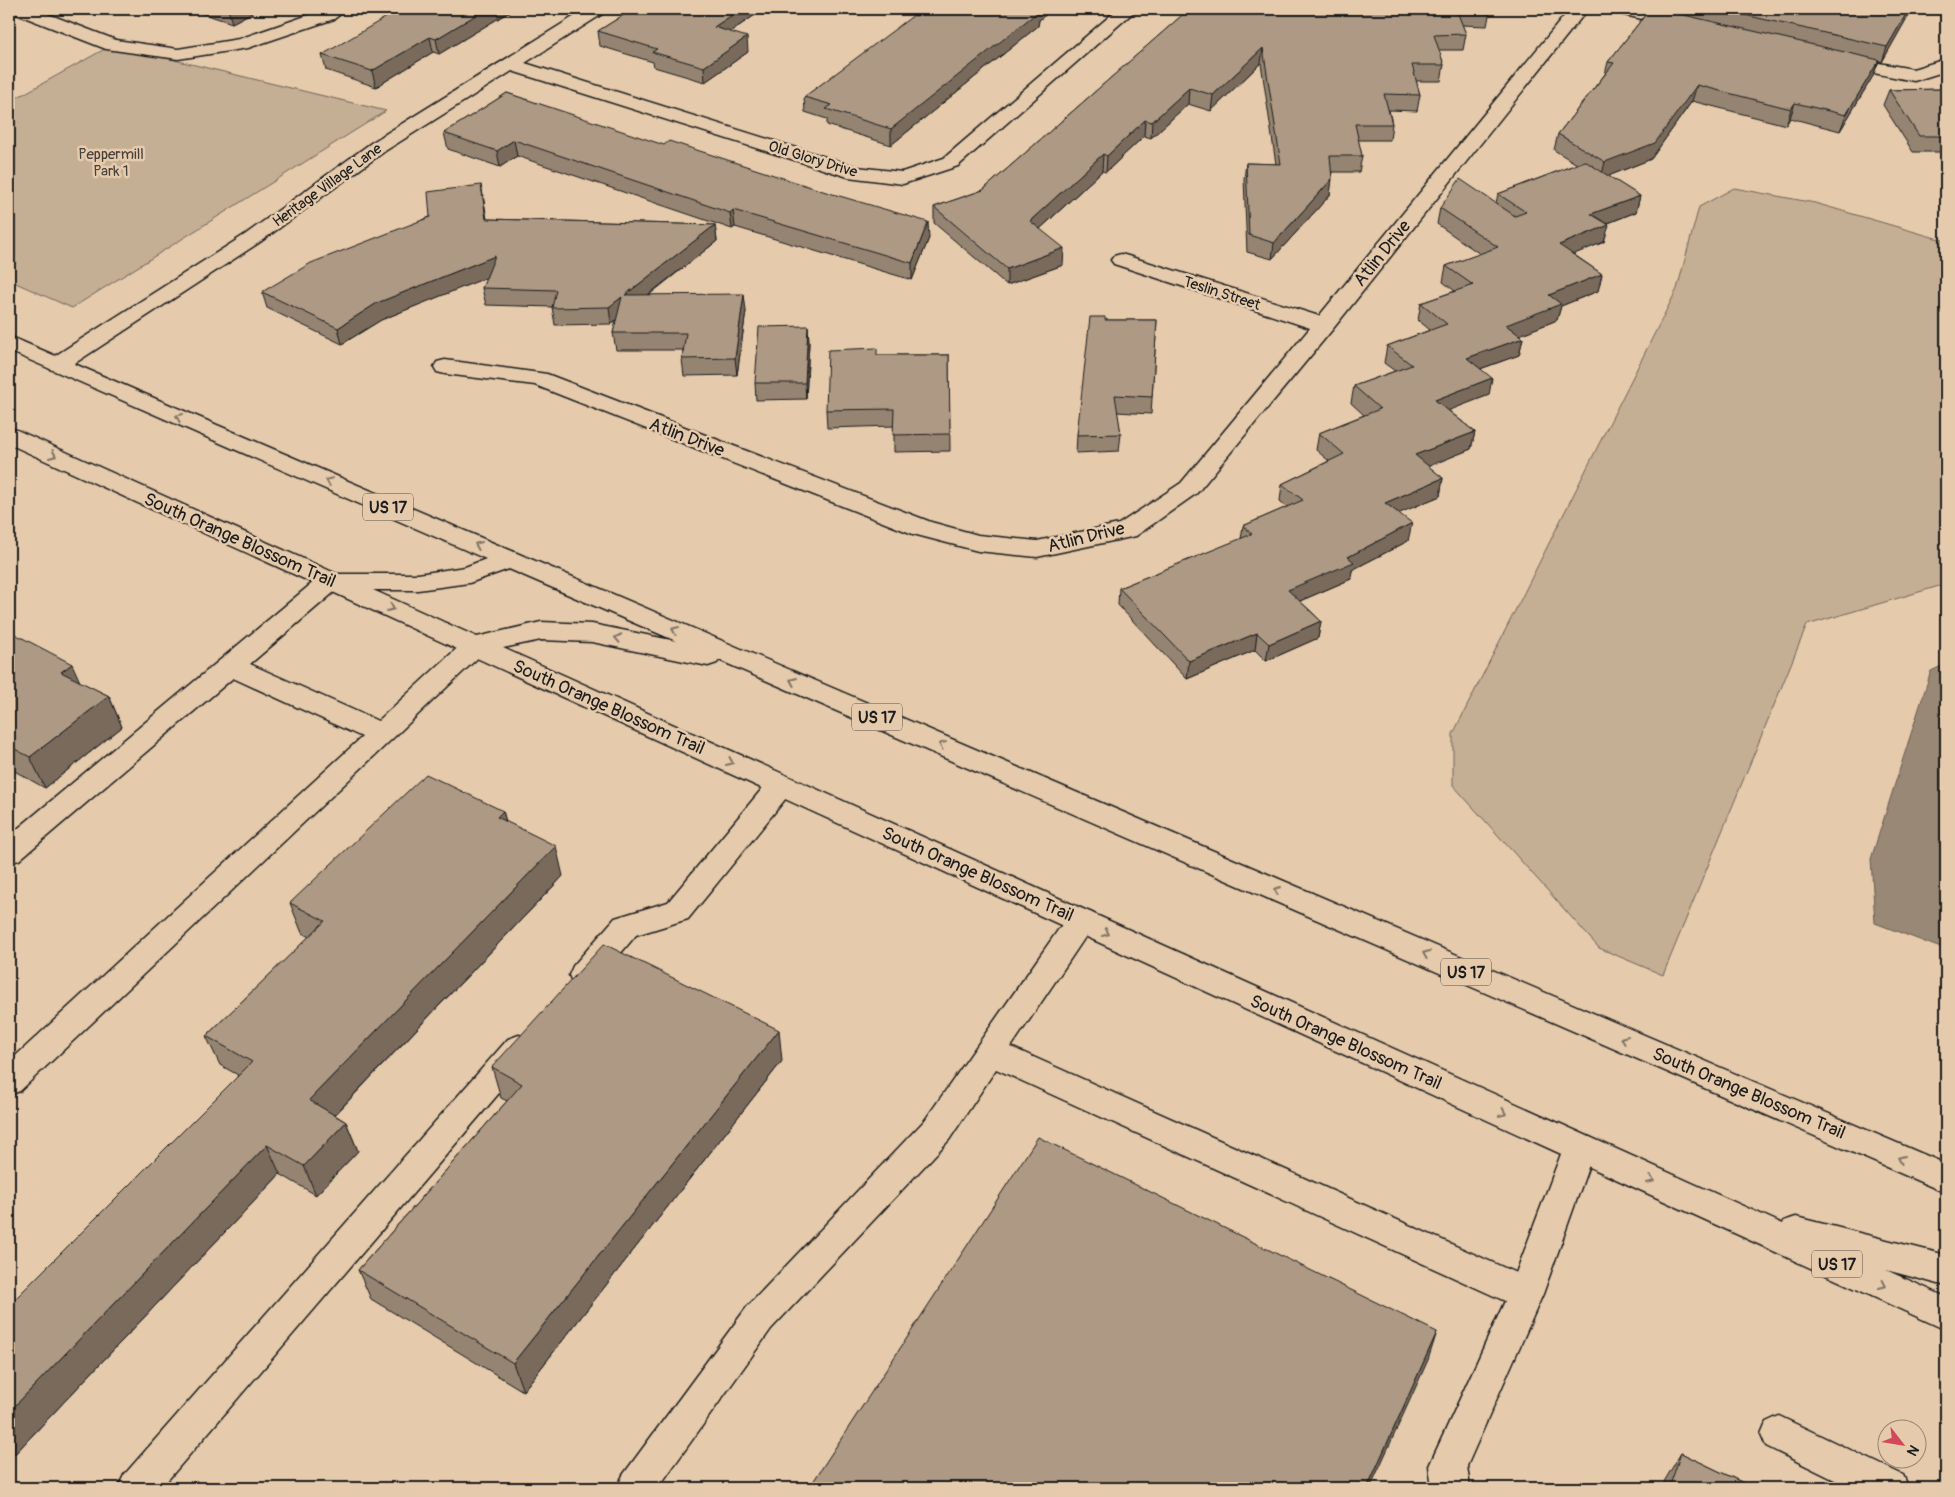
<svg xmlns="http://www.w3.org/2000/svg" width="1955" height="1497" viewBox="0 0 1955 1497" font-family="Pangolin,sans-serif">
	<style>
		.green { fill: #c4ae94; stroke: #706558 }
		.water { fill: #988875; stroke: #665d51 }
		.lines { fill: none; stroke-linecap: round; stroke-linejoin: round }
		.lane-casing { stroke: #1c1c1c; stroke-width: 3 }
		.street-casing { stroke: #1c1c1c; stroke-width: 3 }
		.primary-casing { stroke: #1c1c1c; stroke-width: 3 }
		.lane { fill: #e5caac; fill-rule: evenodd }
		.street { fill: #e5caac; fill-rule: evenodd }
		.primary { fill: #e5caac; fill-rule: evenodd }
		.wall { fill: #958472; stroke: #1c1c1c }
		.shaded-wall { fill: #796b5c; stroke: #1c1c1c }
		.building { fill: #ad9984; stroke: #1c1c1c }
		.oneway { stroke: #807364 }
		.labels { text-anchor: middle; stroke-width: 5; stroke-linejoin: round; paint-order: stroke }
		.far-park-label { font-size: 15px; fill: #46403a; stroke: #e5caac }
		.far-street-label { font-size: 15px; fill: #1c1c1c; stroke: #e5caac }
		.shield { fill: #e5caac; stroke: #585047; stroke-width: 1 }
		.shield-label { font-size: 16px; font-weight: bold; fill: #1c1c1c }
		.street-label { font-size: 18px; fill: #1c1c1c; stroke: #e5caac }
	</style>
	<rect width="100%" height="100%" fill="#e5caac"/>
	<filter id="ink" filterUnits="userSpaceOnUse"><feTurbulence type="fractalNoise" baseFrequency=".02" numOctaves="2"/><feDisplacementMap in="SourceGraphic" scale="10" xChannelSelector="R" yChannelSelector="G"/><feConvolveMatrix kernelMatrix="1 2 1 2 8 2 1 2 1" color-interpolation-filters="sRGB"/></filter>
	<g filter="url(#ink)">
		<g class="green">
			<path d="M 112,45 L 386,111 L 72,308 L 9,280 L 9,102 Z"/>
			<path d="M 1734,188 L 1815,203 L 1946,241 L 1946,584 L 1807,625 L 1663,975 L 1599,948 L 1453,785 L 1453,734 L 1677,289 L 1699,207 Z"/>
		</g>
		<path class="water" d="M 1946,664 L 1946,950 L 1875,923 L 1871,859 L 1931,671 Z"/>
		<g class="lines">
			<g class="lane-casing">
				<g id="lane">
					<path d="M 331,573 L 340,575 L 344,581 L 340,587 L 250,664 L 378,721 L 466,640 L 475,637 L 484,640 L 488,646 L 484,652 L 20,1091 L 9,1095 L 9,1062 L 362,737 L 233,678 L 19,860 L 9,863 L 9,836 L 322,575 Z"/>
					<path d="M 781,775 L 791,778 L 795,785 L 791,792 L 688,919 L 636,935 L 595,984 L 584,987 L 573,984 L 569,975 L 573,966 L 615,918 L 668,902 L 771,778 Z"/>
					<path d="M 1081,909 L 1092,913 L 1096,921 L 1011,1047 L 1516,1273 L 1567,1138 L 1579,1134 L 1591,1138 L 1595,1148 L 1543,1294 L 1467,1466 L 1470,1488 L 1432,1488 L 1429,1466 L 1505,1301 L 996,1069 L 949,1140 L 771,1329 L 658,1488 L 617,1488 L 623,1475 L 747,1307 L 925,1120 L 1070,913 Z"/>
					<path d="M 519,1035 L 530,1039 L 535,1048 L 530,1057 L 161,1488 L 118,1488 L 124,1475 L 508,1039 Z"/>
					<path d="M 1779,1416 L 1903,1475 L 1909,1488 L 1851,1488 L 1766,1446 L 1761,1434 L 1766,1422 Z"/>
				</g>
			</g>
			<g class="street-casing">
				<g id="street">
					<path d="M 11,9 L 35,9 L 116,40 L 178,49 L 239,39 L 326,9 L 347,9 L 334,19 L 248,48 L 178,59 L 106,49 L 14,13 Z"/>
					<path d="M 586,9 L 607,9 L 604,13 L 525,63 L 857,167 L 902,172 L 944,158 L 1118,9 L 1137,9 L 958,166 L 903,184 L 848,177 L 512,71 L 385,151 L 260,242 L 66,369 L 58,371 L 50,369 L 47,364 L 50,359 L 246,234 L 371,143 Z"/>
					<path d="M 1570,9 L 1588,9 L 1332,330 L 1197,493 L 1136,536 L 1037,557 L 978,551 L 913,534 L 535,385 L 445,374 L 437,372 L 434,367 L 437,362 L 445,360 L 547,374 L 931,522 L 978,535 L 1037,541 L 1119,524 L 1181,483 L 1310,328 L 1114,264 L 1111,260 L 1114,256 L 1121,254 L 1128,256 L 1319,316 Z"/>
					<path d="M 1612,9 L 1643,9 L 1689,19 L 1692,23 L 1689,27 L 1683,28 L 1615,13 Z"/>
					<path d="M 1839,56 L 1913,69 L 1946,59 L 1946,71 L 1914,81 L 1833,65 L 1830,61 L 1833,57 Z"/>
				</g>
			</g>
			<g class="primary-casing">
				<path id="primary" d="M 9,336 L 1946,1164 L 1946,1193 L 719,660 L 717,663 L 708,666 L 592,642 L 541,640 L 503,648 L 1783,1224 L 1784,1221 L 1796,1217 L 1946,1255 L 1946,1286 L 1886,1270 L 1946,1297 L 1946,1330 L 9,444 L 9,428 L 17,430 L 337,574 L 418,574 L 465,567 L 486,559 L 9,351 ZM 509,569 L 676,641 L 592,624 L 541,622 L 477,637 L 373,590 L 418,590 L 469,583 Z"/>
			</g>
			<use href="#lane" class="lane"/>
			<use href="#street" class="street"/>
			<use href="#primary" class="primary"/>
		</g>
		<g class="wall">
			<path d="M 188,9 L 259,9 L 232,23 Z"/>
			<path d="M 514,9 L 439,54 L 433,52 L 376,87 L 326,70 L 322,55 Z"/>
			<path d="M 633,9 L 764,9 L 730,32 L 748,52 L 705,82 L 654,67 L 653,62 L 600,46 L 598,31 Z"/>
			<path d="M 926,9 L 1053,9 L 1039,20 L 1038,26 L 891,145 L 827,125 L 827,119 L 805,112 L 804,97 Z"/>
			<path d="M 1187,9 L 1490,9 L 1490,10 L 1487,26 L 1462,25 L 1466,34 L 1463,50 L 1439,50 L 1444,65 L 1441,81 L 1416,81 L 1420,95 L 1417,111 L 1389,110 L 1392,124 L 1390,140 L 1358,140 L 1362,156 L 1359,172 L 1332,172 L 1330,195 L 1272,259 L 1247,252 L 1244,179 L 1246,163 L 1276,164 L 1261,63 L 1211,111 L 1188,104 L 1151,138 L 1144,136 L 1106,172 L 1102,171 L 1040,229 L 1063,265 L 1007,285 L 934,223 L 934,207 L 983,190 L 1187,11 Z"/>
			<path d="M 1650,9 L 1912,9 L 1882,62 L 1879,61 L 1873,76 L 1840,131 L 1790,118 L 1786,125 L 1692,101 L 1651,159 L 1608,176 L 1640,196 L 1636,212 L 1606,224 L 1604,242 L 1573,254 L 1602,274 L 1598,291 L 1561,306 L 1557,320 L 1519,335 L 1523,338 L 1519,355 L 1480,369 L 1489,395 L 1448,410 L 1475,432 L 1471,449 L 1428,466 L 1443,478 L 1440,496 L 1398,513 L 1408,541 L 1352,570 L 1351,579 L 1300,601 L 1321,621 L 1318,638 L 1266,661 L 1255,650 L 1187,679 L 1118,605 L 1119,588 L 1241,539 L 1243,526 L 1287,507 L 1280,501 L 1282,484 L 1329,461 L 1316,450 L 1319,433 L 1364,415 L 1351,403 L 1354,386 L 1395,371 L 1384,363 L 1387,346 L 1430,330 L 1418,320 L 1421,303 L 1455,291 L 1443,282 L 1446,266 L 1480,254 L 1437,224 L 1440,208 L 1496,203 L 1498,194 L 1577,164 L 1554,150 L 1558,134 L 1605,74 L 1608,62 Z"/>
			<path d="M 1946,89 L 1946,152 L 1913,152 L 1883,105 L 1889,90 Z"/>
			<path d="M 507,93 L 929,238 L 912,280 L 735,227 L 732,229 L 517,156 L 500,167 L 448,149 L 444,133 Z"/>
			<path d="M 481,185 L 487,219 L 715,225 L 717,241 L 649,295 L 746,311 L 737,375 L 684,376 L 682,359 L 683,350 L 616,350 L 613,333 L 617,320 L 611,324 L 555,325 L 552,307 L 486,305 L 482,288 L 487,277 L 381,320 L 342,344 L 267,308 L 262,292 L 430,217 Z"/>
			<path d="M 1105,320 L 1157,320 L 1151,414 L 1117,412 L 1121,434 L 1119,451 L 1076,453 L 1077,435 Z"/>
			<path d="M 808,326 L 809,343 L 806,399 L 756,400 L 755,383 Z"/>
			<path d="M 878,355 L 949,355 L 950,451 L 894,452 L 894,426 L 827,428 L 826,410 Z"/>
			<path d="M 9,631 L 80,682 L 109,696 L 122,727 L 45,788 L 9,768 Z"/>
			<path d="M 503,811 L 506,822 L 563,876 L 335,1115 L 346,1122 L 358,1151 L 316,1195 L 280,1174 L 9,1460 L 238,1075 L 220,1065 L 206,1036 L 309,937 L 302,933 L 290,903 Z"/>
			<path d="M 782,1061 L 523,1391 L 371,1299 L 358,1270 L 507,1101 L 501,1098 L 492,1067 Z"/>
			<path d="M 1681,1453 L 1754,1488 L 1662,1488 L 1665,1480 Z"/>
		</g>
		<g class="shaded-wall">
			<path d="M 228,9 L 259,9 L 232,23 Z"/>
			<path d="M 486,9 L 514,9 L 439,54 L 436,39 Z"/>
			<path d="M 741,9 L 764,9 L 715,42 L 714,27 Z"/>
			<path d="M 1034,9 L 1053,9 L 1039,20 L 1038,26 L 891,145 L 891,129 Z"/>
			<path d="M 1909,9 L 1912,9 L 1882,62 L 1887,47 Z"/>
			<path d="M 430,37 L 433,52 L 376,87 L 372,71 Z"/>
			<path d="M 747,37 L 748,52 L 705,82 L 704,67 Z"/>
			<path d="M 1263,48 L 1261,63 L 1211,111 L 1213,95 Z"/>
			<path d="M 1879,60 L 1873,76 L 1840,131 L 1846,115 Z"/>
			<path d="M 1697,85 L 1692,101 L 1651,159 L 1601,179 L 1605,162 Z"/>
			<path d="M 1189,88 L 1188,104 L 1151,138 L 1152,122 Z"/>
			<path d="M 1795,103 L 1790,118 L 1786,125 L 1791,109 Z"/>
			<path d="M 1145,120 L 1144,136 L 1106,172 L 1107,156 Z"/>
			<path d="M 514,140 L 517,156 L 500,167 L 497,151 Z"/>
			<path d="M 1103,154 L 1102,171 L 1030,238 L 1030,221 Z"/>
			<path d="M 1332,179 L 1330,195 L 1272,259 L 1274,243 Z"/>
			<path d="M 481,185 L 484,201 L 489,236 L 486,219 Z"/>
			<path d="M 1640,196 L 1636,212 L 1587,231 L 1591,214 Z"/>
			<path d="M 733,210 L 735,227 L 732,229 L 730,213 Z"/>
			<path d="M 928,222 L 929,238 L 912,280 L 912,263 Z"/>
			<path d="M 715,225 L 717,241 L 627,311 L 625,295 Z"/>
			<path d="M 1609,225 L 1604,242 L 1555,262 L 1559,245 Z"/>
			<path d="M 1064,248 L 1063,265 L 1007,285 L 1007,269 Z"/>
			<path d="M 495,256 L 498,273 L 381,320 L 342,344 L 338,328 L 377,303 Z"/>
			<path d="M 1602,274 L 1598,291 L 1561,306 L 1557,320 L 1502,342 L 1506,325 L 1549,295 Z"/>
			<path d="M 744,294 L 746,311 L 737,375 L 735,358 Z"/>
			<path d="M 622,297 L 625,313 L 611,324 L 609,307 Z"/>
			<path d="M 808,326 L 809,343 L 806,399 L 805,383 Z"/>
			<path d="M 1523,338 L 1519,355 L 1463,375 L 1467,358 Z"/>
			<path d="M 1492,378 L 1489,395 L 1432,417 L 1435,400 Z"/>
			<path d="M 1475,432 L 1471,449 L 1412,473 L 1415,455 Z"/>
			<path d="M 1443,478 L 1440,496 L 1381,521 L 1385,503 Z"/>
			<path d="M 1412,523 L 1408,541 L 1352,570 L 1351,579 L 1286,607 L 1288,590 L 1348,557 Z"/>
			<path d="M 1321,621 L 1318,638 L 1266,661 L 1269,644 Z"/>
			<path d="M 1257,633 L 1255,650 L 1187,679 L 1189,661 Z"/>
			<path d="M 72,664 L 86,695 L 61,672 Z"/>
			<path d="M 109,696 L 122,727 L 45,788 L 30,757 Z"/>
			<path d="M 503,811 L 511,841 L 497,817 Z"/>
			<path d="M 556,846 L 563,876 L 321,1129 L 309,1100 Z"/>
			<path d="M 779,1030 L 782,1061 L 523,1391 L 513,1363 Z"/>
			<path d="M 346,1122 L 358,1151 L 316,1195 L 304,1166 Z"/>
			<path d="M 267,1145 L 280,1174 L 9,1460 L 9,1412 Z"/>
			<path d="M 1437,1332 L 1428,1360 L 1370,1488 L 1367,1488 Z"/>
		</g>
		<g class="building">
			<path d="M 400,9 L 486,9 L 436,39 L 430,37 L 372,71 L 322,55 Z"/>
			<path d="M 633,9 L 741,9 L 714,27 L 747,37 L 704,67 L 652,52 L 657,49 L 598,31 Z"/>
			<path d="M 926,9 L 1034,9 L 1033,10 L 1039,11 L 891,129 L 826,109 L 832,105 L 804,97 L 914,15 L 916,16 Z"/>
			<path d="M 1189,9 L 1490,9 L 1490,10 L 1456,9 L 1466,34 L 1434,35 L 1444,65 L 1412,65 L 1420,95 L 1384,94 L 1392,124 L 1355,124 L 1362,156 L 1330,156 L 1332,179 L 1274,243 L 1249,235 L 1246,163 L 1281,164 L 1263,48 L 1213,95 L 1189,88 L 1152,122 L 1145,120 L 1107,156 L 1103,154 L 1030,221 L 1064,248 L 1007,269 L 934,207 L 983,190 Z"/>
			<path d="M 1650,9 L 1658,9 L 1879,60 L 1846,115 L 1795,103 L 1791,109 L 1697,85 L 1655,143 L 1605,162 L 1558,134 L 1614,63 L 1608,62 Z"/>
			<path d="M 1718,9 L 1909,9 L 1887,47 Z"/>
			<path d="M 1946,89 L 1946,136 L 1919,136 L 1889,90 Z"/>
			<path d="M 507,93 L 664,145 L 669,141 L 826,192 L 928,222 L 912,263 L 733,210 L 730,213 L 514,140 L 497,151 L 444,133 Z"/>
			<path d="M 1585,161 L 1640,196 L 1591,214 L 1609,225 L 1559,245 L 1602,274 L 1549,295 L 1561,304 L 1506,325 L 1523,338 L 1467,358 L 1492,378 L 1435,400 L 1475,432 L 1415,455 L 1443,478 L 1385,503 L 1412,523 L 1348,557 L 1354,562 L 1288,590 L 1321,621 L 1269,644 L 1257,633 L 1189,661 L 1119,588 L 1252,534 L 1243,526 L 1303,500 L 1282,484 L 1344,454 L 1319,433 L 1380,409 L 1354,386 L 1412,365 L 1387,346 L 1447,324 L 1421,303 L 1473,285 L 1446,266 L 1498,247 L 1440,208 L 1460,179 L 1515,216 L 1526,212 L 1498,194 Z"/>
			<path d="M 481,185 L 486,219 L 715,225 L 625,295 L 744,294 L 735,358 L 682,359 L 686,333 L 613,333 L 622,297 L 609,307 L 552,308 L 556,290 L 482,288 L 495,256 L 377,303 L 338,328 L 262,292 L 311,263 L 430,217 L 428,192 Z"/>
			<path d="M 1090,317 L 1105,317 L 1105,320 L 1157,320 L 1152,397 L 1115,395 L 1121,434 L 1077,435 Z"/>
			<path d="M 808,326 L 805,383 L 755,383 L 759,327 Z"/>
			<path d="M 877,348 L 877,355 L 949,355 L 950,434 L 893,435 L 894,409 L 826,410 L 828,350 Z"/>
			<path d="M 9,631 L 72,664 L 61,672 L 109,696 L 30,757 L 9,746 Z"/>
			<path d="M 426,774 L 503,811 L 497,817 L 556,846 L 309,1100 L 346,1122 L 304,1166 L 267,1145 L 9,1412 L 9,1305 L 252,1062 L 206,1036 L 325,921 L 290,903 Z"/>
			<path d="M 604,944 L 779,1030 L 513,1363 L 358,1270 L 522,1084 L 492,1067 Z"/>
			<path d="M 1038,1137 L 1437,1332 L 1367,1488 L 809,1488 Z"/>
			<path d="M 1681,1453 L 1754,1488 L 1669,1488 Z"/>
		</g>
		<defs><path id="oneway-chevron" d="M-2-3.5L2.5 0L-2 3.5" fill="none" stroke-width="1.6" stroke-linecap="round" stroke-linejoin="round" transform="scale(1.25)"/></defs>
		<g class="oneway">
			<use href="#oneway-chevron" transform="translate(179 417) rotate(-157)"/>
			<use href="#oneway-chevron" transform="translate(53 455) rotate(24)"/>
			<use href="#oneway-chevron" transform="translate(329 481) rotate(-157)"/>
			<use href="#oneway-chevron" transform="translate(478 545) rotate(-157)"/>
			<use href="#oneway-chevron" transform="translate(391 608) rotate(24)"/>
			<use href="#oneway-chevron" transform="translate(675 630) rotate(-157)"/>
			<use href="#oneway-chevron" transform="translate(618 638) rotate(-168)"/>
			<use href="#oneway-chevron" transform="translate(793 681) rotate(-157)"/>
			<use href="#oneway-chevron" transform="translate(942 745) rotate(-157)"/>
			<use href="#oneway-chevron" transform="translate(730 762) rotate(24)"/>
			<use href="#oneway-chevron" transform="translate(1277 890) rotate(-157)"/>
			<use href="#oneway-chevron" transform="translate(1106 933) rotate(24)"/>
			<use href="#oneway-chevron" transform="translate(1426 954) rotate(-157)"/>
			<use href="#oneway-chevron" transform="translate(1624 1039) rotate(-157)"/>
			<use href="#oneway-chevron" transform="translate(1503 1113) rotate(25)"/>
			<use href="#oneway-chevron" transform="translate(1901 1159) rotate(-157)"/>
			<use href="#oneway-chevron" transform="translate(1651 1180) rotate(24)"/>
			<use href="#oneway-chevron" transform="translate(1883 1285) rotate(25)"/>
		</g>
	</g>
	<g class="labels">
		<g class="far-park-label">
			<text x="111" y="159">Peppermill<tspan x="111" dy="17">Park 1</tspan></text>
		</g>
		<g class="far-street-label">
			<text transform="translate(813 159) rotate(17)" y="5">Old Glory Drive</text>
			<text transform="translate(327 185) rotate(-36)" y="5">Heritage Village Lane</text>
			<text transform="translate(1222 293) rotate(18)" y="5">Teslin Street</text>
		</g>
		<g class="shield">
			<rect x="363" y="493.5" width="50" height="27" rx="4"/>
			<rect x="852" y="703.5" width="50" height="27" rx="4"/>
			<rect x="1441" y="958.5" width="50" height="27" rx="4"/>
			<rect x="1812" y="1250.5" width="50" height="27" rx="4"/>
		</g>
		<g class="shield-label">
			<text x="388" y="513">US 17</text>
			<text x="877" y="723">US 17</text>
			<text x="1466" y="978">US 17</text>
			<text x="1837" y="1270">US 17</text>
		</g>
		<g class="street-label">
			<text transform="translate(1382 253) rotate(-51)" y="6">Atlin Drive</text>
			<text transform="translate(687 437) rotate(21)" y="6">Atlin Drive</text>
			<text transform="translate(1086 537) rotate(-14)" y="6">Atlin Drive</text>
			<text transform="translate(240 540) rotate(24)" y="6">South Orange Blossom Trail</text>
			<text transform="translate(609 707) rotate(24)" y="6">South Orange Blossom Trail</text>
			<text transform="translate(978 874) rotate(24)" y="6">South Orange Blossom Trail</text>
			<text transform="translate(1346 1042) rotate(24)" y="6">South Orange Blossom Trail</text>
			<text transform="translate(1749 1093) rotate(23)" y="6">South Orange Blossom Trail</text>
		</g>
	</g>
	<rect width="1955" height="1497" fill="none" stroke="#e5caac" stroke-width="30"/>
	<rect x="15" y="15" width="1925" height="1467" fill="none" stroke="#1c1c1c" stroke-width="2" filter="url(#ink)"/>
	<g transform="translate(1902 1444) rotate(121)"><circle r="24" fill="#e5caac" stroke="#958472"/>
	<path d="M0-4L9 19L0 12L-9 19Z" fill="#d1495b"/>
	<text y="-8" font-size="14" font-weight="bold" text-anchor="middle" fill="#1c1c1c">N</text>
	</g>
</svg>
